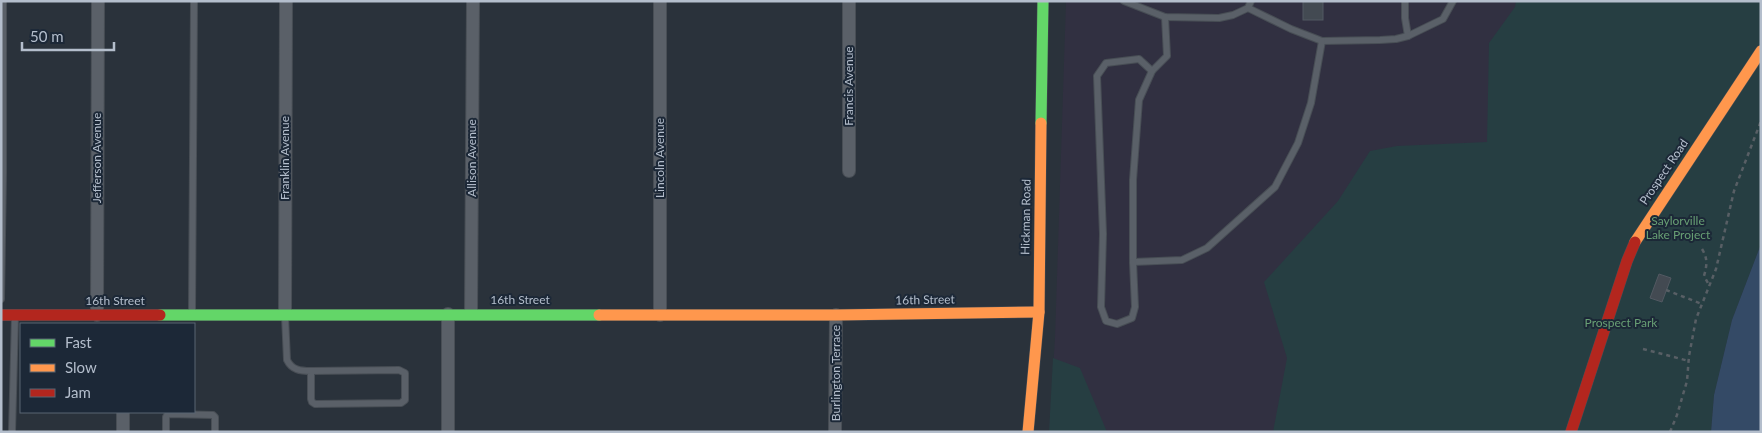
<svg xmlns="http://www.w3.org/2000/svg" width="1762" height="433" viewBox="0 0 1762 433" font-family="Lato,sans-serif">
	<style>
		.medical { fill: #313041 }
		.green { fill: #263e42 }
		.water { fill: #344a66 }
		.building { fill: #434a52; stroke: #525962 }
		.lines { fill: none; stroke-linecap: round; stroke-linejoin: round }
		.lane-casing { stroke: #484e55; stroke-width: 8 }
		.street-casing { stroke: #484e55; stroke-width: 14 }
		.fast-casing { stroke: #484e55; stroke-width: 12 }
		.slow-casing { stroke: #484e55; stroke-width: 12 }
		.jam-casing { stroke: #484e55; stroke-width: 12 }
		.path { stroke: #585f65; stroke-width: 2.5; stroke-dasharray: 4 4; stroke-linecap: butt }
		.lane { stroke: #5a6068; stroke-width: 6 }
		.street { stroke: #5a6068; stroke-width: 12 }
		.fast { stroke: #63d668; stroke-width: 11 }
		.slow { stroke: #ff974d; stroke-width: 11 }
		.jam { stroke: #b3261e; stroke-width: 11 }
		.labels { text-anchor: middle; stroke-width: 4; stroke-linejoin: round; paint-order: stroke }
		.street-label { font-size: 12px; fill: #b4becc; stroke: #1c2837 }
		.park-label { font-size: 12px; fill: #689f74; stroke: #1c2837 }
	</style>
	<rect width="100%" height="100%" fill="#2a323b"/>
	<path class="medical" d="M 1066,1 L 1692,1 L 1430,432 L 1049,432 L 1055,338 Z"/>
	<g class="green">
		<path d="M 1516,1 L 1761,1 L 1761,244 L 1732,320 L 1714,395 L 1711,432 L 1273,432 L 1287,358 L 1264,282 L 1338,201 L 1370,151 L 1397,146 L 1487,142 L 1489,43 L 1515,7 Z"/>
		<path d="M 1053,358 L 1080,368 L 1107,432 L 1049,432 Z"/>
	</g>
	<path class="water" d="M 1761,244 L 1761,432 L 1711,432 L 1714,395 L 1732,320 Z"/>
	<g class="building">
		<rect x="1303" y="1" width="20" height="19"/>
		<path d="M 1659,274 L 1671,278 L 1662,302 L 1650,298 Z"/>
	</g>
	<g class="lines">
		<g class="lane-casing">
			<g id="lane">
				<path d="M 1124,1 L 1165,17 L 1219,18 L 1233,15 L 1248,8 L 1251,1"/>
				<path d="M 1405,1 L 1405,18 L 1408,36"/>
				<path d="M 1248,8 L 1291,29 L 1322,41 L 1380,40 L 1396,39 L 1408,36 L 1443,19 L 1453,1"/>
				<path d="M 1165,17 L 1167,56 L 1152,71 L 1139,100 L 1133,180 L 1133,262 L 1182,260 L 1207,248 L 1275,187 L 1298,143 L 1311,103 L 1322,41"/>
				<path d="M 1133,262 L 1135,307 L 1132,318 L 1117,324 L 1106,321 L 1101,307 L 1103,234 L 1097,76 L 1106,63 L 1139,59 L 1152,71"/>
				<path d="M 1,299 L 3,172 L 3,1"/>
				<path d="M 192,313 L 194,1"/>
				<path d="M 285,316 L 287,360 C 292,370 300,371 311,371 L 399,370 L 405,373 L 405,400 L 401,403 L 315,404 L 312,402 L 311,399 L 311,371"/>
				<path d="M 12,432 L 15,316"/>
				<path d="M 166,432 L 166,417 L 168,414 L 213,415 L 215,417 L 215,432"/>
			</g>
		</g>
		<g class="street-casing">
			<g id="street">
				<path d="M 849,1 L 849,171"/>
				<path d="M 285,314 L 286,1"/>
				<path d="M 471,314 L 473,1"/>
				<path d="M 97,315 L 98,1"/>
				<path d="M 660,315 L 660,1"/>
				<path d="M 123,432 L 123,412"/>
				<path d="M 448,432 L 448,314"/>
				<path d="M 835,432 L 836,315"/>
			</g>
		</g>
		<g class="fast-casing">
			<g id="fast">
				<path d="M 1041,123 L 1043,1"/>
				<path d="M 160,315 L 599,315"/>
			</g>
		</g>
		<g class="slow-casing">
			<g id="slow">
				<path d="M 1635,242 L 1761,51"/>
				<path d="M 599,315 L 836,315 L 1039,312"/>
				<path d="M 1028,432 L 1039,312 L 1041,123"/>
			</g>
		</g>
		<g class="jam-casing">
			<g id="jam">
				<path d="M 1,315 L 160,315"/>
				<path d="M 1571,432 L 1627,261 L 1635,242"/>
			</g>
		</g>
		<g class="path">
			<path d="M 1702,249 C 1708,259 1707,265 1704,276 L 1709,285"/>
			<path d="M 1666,290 L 1702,304"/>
			<path d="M 1643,349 L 1689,361"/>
			<path d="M 1670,432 L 1677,415 L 1687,381 L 1689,356 L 1696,319 L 1716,269 L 1734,191 L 1761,121"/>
		</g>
		<use href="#lane" class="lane"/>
		<use href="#street" class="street"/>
		<use href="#fast" class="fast"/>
		<use href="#slow" class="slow"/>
		<use href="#jam" class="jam"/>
	</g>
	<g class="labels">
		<g class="street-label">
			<text transform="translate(849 86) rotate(-90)" y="4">Francis Avenue</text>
			<text transform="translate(97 158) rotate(-90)" y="4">Jefferson Avenue</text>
			<text transform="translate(285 158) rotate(-90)" y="4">Franklin Avenue</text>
			<text transform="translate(472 158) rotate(-90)" y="4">Allison Avenue</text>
			<text transform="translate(660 158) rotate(-90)" y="4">Lincoln Avenue</text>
			<text transform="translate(1664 172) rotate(-56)" y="4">Prospect Road</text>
			<text transform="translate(1026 217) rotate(-89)" y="4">Hickman Road</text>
			<text x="520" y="304">16th Street</text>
			<text transform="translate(925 300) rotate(-1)" y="4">16th Street</text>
			<text x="115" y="305">16th Street</text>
			<text transform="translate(836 373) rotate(-90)" y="4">Burlington Terrace</text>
		</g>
		<g class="park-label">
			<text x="1678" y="225">Saylorville<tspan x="1678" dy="14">Lake Project</tspan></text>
			<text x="1621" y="327">Prospect Park</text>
		</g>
	</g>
	<rect width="1762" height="433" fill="none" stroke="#b4becc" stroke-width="5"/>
	<rect x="20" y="323" width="175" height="90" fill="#1c2837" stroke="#596473"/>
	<rect x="30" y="339" width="25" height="8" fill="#63d668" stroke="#596473"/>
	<text x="65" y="348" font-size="15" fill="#b4becc">Fast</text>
	<rect x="30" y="364" width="25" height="8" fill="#ff974d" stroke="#596473"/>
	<text x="65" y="373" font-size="15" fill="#b4becc">Slow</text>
	<rect x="30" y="389" width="25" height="8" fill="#b3261e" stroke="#596473"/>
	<text x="65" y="398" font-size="15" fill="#b4becc">Jam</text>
	<path d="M22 42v8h92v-8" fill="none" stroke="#b4becc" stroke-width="2.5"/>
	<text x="30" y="42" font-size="15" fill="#b4becc" stroke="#1c2837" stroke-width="4" paint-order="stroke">50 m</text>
</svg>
